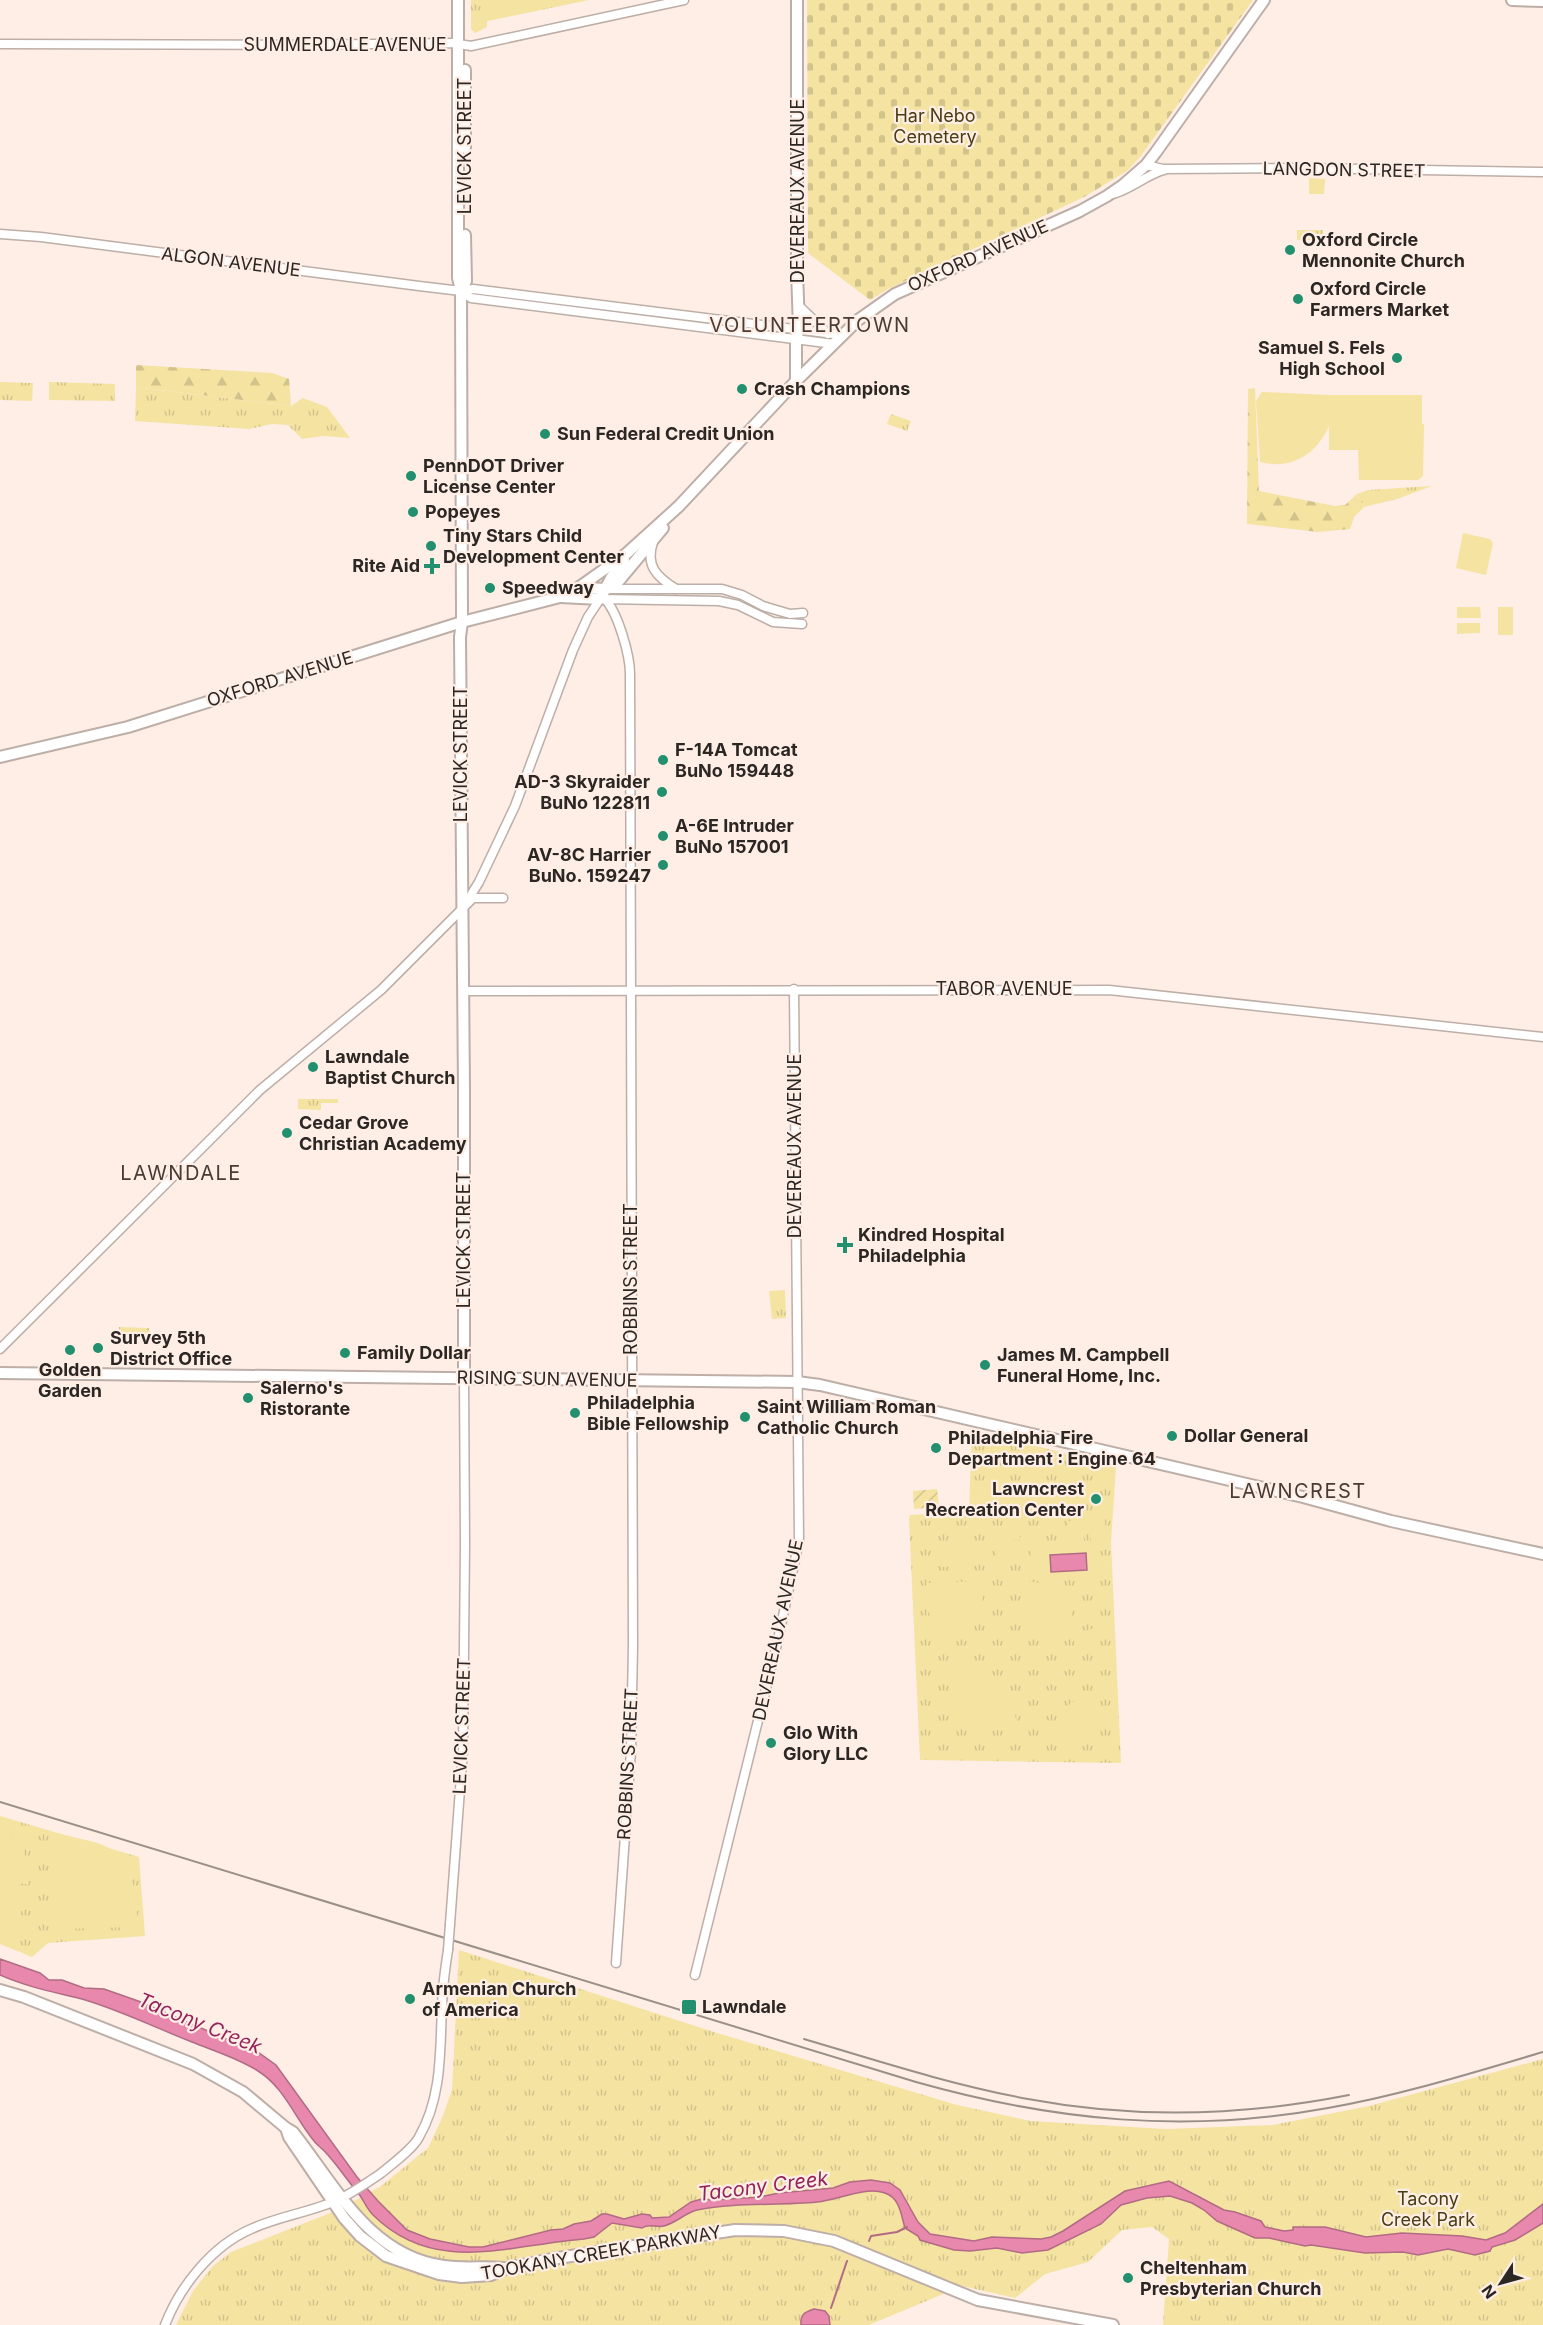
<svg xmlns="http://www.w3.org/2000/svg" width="1543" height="2325" viewBox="0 0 1543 2325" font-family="Inter,sans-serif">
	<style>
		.grass { fill: url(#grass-tufts) }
		.forest { fill: url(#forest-firs) }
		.cemetery { fill: url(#cemetery-stones) }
		.garden { fill: url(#garden-furrows) }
		.pitch { fill: #f5e3a2 }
		.water { fill: #e988ad; stroke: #b16b84; stroke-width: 1.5 }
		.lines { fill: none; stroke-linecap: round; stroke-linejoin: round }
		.stream { stroke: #b16b84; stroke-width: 2 }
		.minor-casing { stroke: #bdaea7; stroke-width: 11 }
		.major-casing { stroke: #bdaea7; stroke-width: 14 }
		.minor { stroke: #fff; stroke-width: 8 }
		.major { stroke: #fff; stroke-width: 10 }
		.rail { stroke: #9a8f89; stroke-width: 2 }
		.minor-bridge-casing { stroke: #bdaea7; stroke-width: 11; stroke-linecap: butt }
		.minor-bridge { stroke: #fff; stroke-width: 8 }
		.poi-dot { fill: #228f6f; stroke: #feeee6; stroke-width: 2 }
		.labels { text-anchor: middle; stroke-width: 4.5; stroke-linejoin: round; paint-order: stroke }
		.street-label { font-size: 18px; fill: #2d2724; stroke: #feeee6 }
		.park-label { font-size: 18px; fill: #483d11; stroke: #feeee6 }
		.poi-label { font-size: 18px; font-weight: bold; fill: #2d2724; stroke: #feeee6; text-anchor: start }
		.neighbourhood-label { font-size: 20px; letter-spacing: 1.5px; fill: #483b35; stroke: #feeee6 }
		.water-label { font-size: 20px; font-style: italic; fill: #95235a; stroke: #feeee6 }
	</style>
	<defs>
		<pattern id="grass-tufts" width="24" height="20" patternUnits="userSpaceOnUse" patternTransform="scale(1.5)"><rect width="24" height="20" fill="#f5e3a2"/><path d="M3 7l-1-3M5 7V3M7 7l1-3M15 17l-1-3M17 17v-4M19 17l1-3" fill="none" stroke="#d2c38b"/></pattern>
		<pattern id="forest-firs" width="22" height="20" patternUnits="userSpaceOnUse" patternTransform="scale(1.5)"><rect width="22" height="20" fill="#f5e3a2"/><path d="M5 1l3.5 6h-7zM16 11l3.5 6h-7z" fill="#d2c38b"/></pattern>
		<pattern id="cemetery-stones" width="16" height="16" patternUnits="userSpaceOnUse" patternTransform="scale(1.5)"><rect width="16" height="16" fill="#f5e3a2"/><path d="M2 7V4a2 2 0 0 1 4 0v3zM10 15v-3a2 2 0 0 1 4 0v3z" fill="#d2c38b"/></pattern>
		<pattern id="garden-furrows" width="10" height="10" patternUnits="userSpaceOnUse" patternTransform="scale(1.5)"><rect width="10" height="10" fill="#f5e3a2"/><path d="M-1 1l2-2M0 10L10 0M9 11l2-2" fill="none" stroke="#d2c38b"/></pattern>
	</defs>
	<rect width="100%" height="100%" fill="#feeee6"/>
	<g class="grass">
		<path d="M 471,0 L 589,0 L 487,21 L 487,27 L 475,33 L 471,29 Z"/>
		<path d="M 1309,178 L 1325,179 L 1324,194 L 1309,194 Z"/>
		<rect x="1297" y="230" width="26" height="10"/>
		<path d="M 0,382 L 33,383 L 32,401 L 0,400 Z"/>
		<path d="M 49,382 L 115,384 L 115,401 L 49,400 Z"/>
		<path d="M 136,387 L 291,406 L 303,398 L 327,407 L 350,438 L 323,436 L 302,439 L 288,425 L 272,424 L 249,429 L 135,421 Z"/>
		<path d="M 891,414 L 911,421 L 907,431 L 887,424 Z"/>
		<path d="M 1432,486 L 1397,499 L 1364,507 L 1357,494 L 1368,490 Z"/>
		<path d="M 298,1099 L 338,1099 L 338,1103 L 321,1103 L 321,1110 L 298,1109 Z"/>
		<path d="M 785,1290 L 786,1318 L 772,1319 L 769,1291 Z"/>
		<path d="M 119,1327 L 149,1328 L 149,1338 L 119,1336 Z"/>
		<path d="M 972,1430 L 1116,1466 L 1111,1543 L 1121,1763 L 920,1760 L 909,1519 L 910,1515 L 969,1512 Z"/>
		<path d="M 0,1816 L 139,1857 L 145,1936 L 48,1943 L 32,1957 L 0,1944 Z"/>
		<path d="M 459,1950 L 714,2032 L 957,2105 L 1031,2121 L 1166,2129 L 1273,2125 L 1369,2106 L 1543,2059 L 1543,2325 L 1163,2325 L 1169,2239 L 1152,2227 L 1122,2230 L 1088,2262 L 1045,2274 L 1015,2298 L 962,2286 L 869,2325 L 176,2325 L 193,2291 L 213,2266 L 231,2252 L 338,2210 L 381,2186 L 428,2148 L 442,2118 L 452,2090 Z"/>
	</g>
	<g class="forest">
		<path d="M 136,365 L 272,373 L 289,379 L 291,406 L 136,387 Z"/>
		<path d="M 1255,388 L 1259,491 L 1335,506 L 1345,505 L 1357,494 L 1364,507 L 1354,517 L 1350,529 L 1318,532 L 1247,524 L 1248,389 Z"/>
	</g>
	<path class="cemetery" d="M 807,0 L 1253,0 L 1141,156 L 1127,171 L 1084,197 L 888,289 L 870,300 L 808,253 Z"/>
	<path class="garden" d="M 937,1489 L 939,1507 L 914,1509 L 913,1491 Z"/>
	<g class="pitch">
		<path d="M 487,0 L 583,0 L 487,21 Z"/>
		<path d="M 1262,392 L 1329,395 L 1422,395 L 1422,424 L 1424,424 L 1423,476 L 1418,480 L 1359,480 L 1358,450 L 1329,450 L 1329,426 C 1316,455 1291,470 1260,462 L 1256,401 Z"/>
		<path d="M 1463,533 L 1490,539 L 1493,543 L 1486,575 L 1456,568 Z"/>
		<path d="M 1457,607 L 1480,607 L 1481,618 L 1457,618 Z"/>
		<rect x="1498" y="607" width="15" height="28"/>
		<path d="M 1457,623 L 1480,623 L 1480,633 L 1457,634 Z"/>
		<path d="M 1105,1519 L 1106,1541 L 1091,1542 L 1089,1520 Z"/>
		<path d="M 1068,1521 L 1083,1521 L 1084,1543 L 1069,1544 Z"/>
		<path d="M 1019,1529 L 1020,1540 L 996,1542 L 996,1531 Z"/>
		<path d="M 983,1541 L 988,1546 L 989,1560 L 986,1564 L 942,1567 L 938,1565 L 936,1549 L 938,1545 Z"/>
		<path d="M 1020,1545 L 1020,1555 L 997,1557 L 996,1546 Z"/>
		<path d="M 1095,1545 L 1096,1573 L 1075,1575 L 1075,1581 L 1032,1575 L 1030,1549 Z"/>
		<path d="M 981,1581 C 990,1613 966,1642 932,1637 L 926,1583 Z"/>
		<path d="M 1027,1581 L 1073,1589 L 1070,1632 C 1037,1645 1009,1611 1027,1581 Z"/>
		<path d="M 1096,1627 L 1091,1654 C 1080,1654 1074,1647 1073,1636 Z"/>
		<path d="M 954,1666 C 997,1674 1013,1688 1018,1732 L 957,1727 Z"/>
		<path d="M 1083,1699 L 1097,1702 L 1098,1734 L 1096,1736 L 1065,1736 C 1055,1719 1064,1701 1083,1699 Z"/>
		<path d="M 0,1827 C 22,1840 30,1859 29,1884 L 0,1883 Z"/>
		<path d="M 57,1833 C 73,1838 93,1840 107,1847 C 137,1862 135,1899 138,1927 L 58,1929 L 47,1918 L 54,1836 Z"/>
		<path d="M 0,1885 L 20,1886 L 23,1889 L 18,1945 L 0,1935 Z"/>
	</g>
	<g class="water">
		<path d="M 1086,1553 L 1087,1570 L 1051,1572 L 1050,1555 Z"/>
		<path d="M 0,1959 L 40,1973 L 49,1980 L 62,1980 L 84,1988 L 104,1989 L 141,2002 L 259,2053 L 276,2065 L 357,2177 L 378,2201 L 407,2230 L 430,2239 L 469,2247 L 483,2247 L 551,2230 L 563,2229 L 574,2224 L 591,2221 L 602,2214 L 607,2214 L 624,2219 L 642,2214 L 650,2215 L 652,2218 L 669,2217 L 691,2202 L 702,2199 L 713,2200 L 760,2197 L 779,2193 L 833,2188 L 850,2182 L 871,2180 L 890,2183 L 900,2190 L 918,2222 L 930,2234 L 974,2241 L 992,2237 L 1041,2239 L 1051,2237 L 1063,2231 L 1125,2191 L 1169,2181 L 1224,2210 L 1235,2212 L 1261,2221 L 1265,2227 L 1284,2231 L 1293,2230 L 1293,2227 L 1325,2227 L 1366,2237 L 1402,2233 L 1462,2236 L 1486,2240 L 1505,2233 L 1543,2204 L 1543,2223 L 1515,2240 L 1492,2247 L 1490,2251 L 1475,2255 L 1448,2249 L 1418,2255 L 1403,2252 L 1365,2253 L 1311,2245 L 1305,2246 L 1269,2238 L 1255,2238 L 1217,2221 L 1204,2210 L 1192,2203 L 1170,2196 L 1147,2198 L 1121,2205 L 1101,2224 L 1048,2250 L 1022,2253 L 997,2248 L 970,2251 L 954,2250 L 920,2240 L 918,2236 L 905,2228 C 901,2215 900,2198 885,2193 C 864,2186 839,2200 817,2202 C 777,2206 737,2202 697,2210 C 685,2213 676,2223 664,2226 C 656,2228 649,2223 642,2228 L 612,2223 L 594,2237 L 584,2239 C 508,2245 435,2276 373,2215 C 366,2208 364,2200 358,2193 C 347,2180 338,2166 327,2154 C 323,2149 318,2146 314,2141 C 295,2118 284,2087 258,2071 C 238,2058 214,2051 192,2042 C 156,2028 120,2010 82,1999 C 54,1992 27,1987 0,1975 Z"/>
		<path d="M 814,2309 L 825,2311 L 829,2316 L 830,2325 L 801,2325 C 800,2314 805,2312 814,2309 Z"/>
	</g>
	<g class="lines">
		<g class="stream">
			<path d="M 869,2241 L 871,2236 L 897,2232 L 907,2227"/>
			<path d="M 831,2308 L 847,2261"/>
		</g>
		<g class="minor-casing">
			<g id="minor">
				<path d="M 0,44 L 294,45 L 452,43 L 471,46 L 684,0"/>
				<path d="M 1146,165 L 1163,169 L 1301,168 L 1543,172"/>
				<path d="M 1113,194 C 1131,189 1146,175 1164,170"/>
				<path d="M 0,234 L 41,237 L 419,286 L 461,291 L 473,289 L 842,335"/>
				<path d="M 461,291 L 471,298 L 834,344"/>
				<path d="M 799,306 L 828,334"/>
				<path d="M 653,542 C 645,566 657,577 676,589"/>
				<path d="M 607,589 L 722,589 L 742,595 L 763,606 L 790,614 L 803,613"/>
				<path d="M 605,599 C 618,613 630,655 630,674 L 633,1645 L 631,1751 L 616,1963"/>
				<path d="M 466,905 L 473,898 L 503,898"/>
				<path d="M 463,991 L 1109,990 L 1543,1037"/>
				<path d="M 0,1349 L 260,1090 L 381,990 L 463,908 L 479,882 L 515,806 L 573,650 L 588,617 L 600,599 L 719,601 L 738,605 L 773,622 L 802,624"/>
				<path d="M 450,1924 L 463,1749 L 465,1544 L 464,1378"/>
				<path d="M 695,1975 L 777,1644 L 799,1541 L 794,989"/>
				<path d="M 165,2325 C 180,2286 212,2246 251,2229 C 277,2217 306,2213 333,2202 C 350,2195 365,2184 380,2174 C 391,2165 413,2149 419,2137 C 445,2092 439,2040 443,1990 C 444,1977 446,1963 448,1950"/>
			</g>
		</g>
		<g class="major-casing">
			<g id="major">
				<path d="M 458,0 L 458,278 L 461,291 L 462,622 L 460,637 L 464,1089 L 464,1378"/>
				<path d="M 1512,0 L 1543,1"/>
				<path d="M 465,70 L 465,148"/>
				<path d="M 461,291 L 466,281 L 465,235"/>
				<path d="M 796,381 L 796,339 L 799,329 L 797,270 L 797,0"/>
				<path d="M 580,588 L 607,589 L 617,583 L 663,528"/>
				<path d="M 560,597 L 600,599 L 611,578 L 624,560"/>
				<path d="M 0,757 L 128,727 L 462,622 L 560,597 L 578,588 L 626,554 L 679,506 L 796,381 L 858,320 L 895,294 L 1080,211 L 1107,196 L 1123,185 L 1146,165 L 1156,152 L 1264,0"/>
				<path d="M 0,1373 L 797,1382 L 820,1385 L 1303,1497 L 1391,1521 L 1543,1554"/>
				<path d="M 0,1990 L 24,1997 L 193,2064 L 243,2092 L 286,2128 L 293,2132 C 335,2185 369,2256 444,2266 C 464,2269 483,2266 503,2268"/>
				<path d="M 286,2128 L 289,2137 L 344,2218 L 360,2236 L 386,2256 L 439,2274 L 462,2277 L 491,2275 L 507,2268 L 552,2259 L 735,2230 L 784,2231 L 834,2241 L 978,2300 L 1113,2325"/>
			</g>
		</g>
		<use href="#minor" class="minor"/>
		<use href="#major" class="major"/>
		<g class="rail">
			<path d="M 0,1802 L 916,2082 C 1054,2121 1186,2134 1328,2108 C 1401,2095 1472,2073 1543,2052"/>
			<path d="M 804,2039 C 878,2061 952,2085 1028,2099 C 1134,2119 1242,2116 1349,2095"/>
		</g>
		<g class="minor-bridge-casing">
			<path id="minor-bridge" d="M 448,1950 L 450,1924"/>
		</g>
		<use href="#minor-bridge" class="minor-bridge"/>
	</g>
	<g class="poi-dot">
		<circle cx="1290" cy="250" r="6"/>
		<circle cx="1298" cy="299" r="6"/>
		<circle cx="1397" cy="358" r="6"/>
		<circle cx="742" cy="389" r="6"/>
		<circle cx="545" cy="434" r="6"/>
		<circle cx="411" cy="476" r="6"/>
		<circle cx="413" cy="512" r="6"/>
		<circle cx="431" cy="546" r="6"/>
		<path d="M429 557h6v6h6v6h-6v6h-6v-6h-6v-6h6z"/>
		<circle cx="490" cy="588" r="6"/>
		<circle cx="663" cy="760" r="6"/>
		<circle cx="662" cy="792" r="6"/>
		<circle cx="663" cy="836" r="6"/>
		<circle cx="663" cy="865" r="6"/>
		<circle cx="313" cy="1067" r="6"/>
		<circle cx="287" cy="1133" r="6"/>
		<path d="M842 1236h6v6h6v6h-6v6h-6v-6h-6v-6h6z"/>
		<circle cx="98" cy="1348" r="6"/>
		<circle cx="70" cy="1350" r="6"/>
		<circle cx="345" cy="1353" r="6"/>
		<circle cx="985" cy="1365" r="6"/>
		<circle cx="248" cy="1398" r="6"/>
		<circle cx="575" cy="1413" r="6"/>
		<circle cx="745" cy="1417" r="6"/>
		<circle cx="1172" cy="1436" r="6"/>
		<circle cx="936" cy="1448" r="6"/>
		<circle cx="1096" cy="1499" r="6"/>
		<circle cx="771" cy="1743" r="6"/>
		<circle cx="410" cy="1999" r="6"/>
		<rect x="681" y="1999" width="16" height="16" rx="3"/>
		<circle cx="1128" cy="2278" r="6"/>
	</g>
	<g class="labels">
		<g class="street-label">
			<text x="345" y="51">SUMMERDALE AVENUE</text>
			<text transform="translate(465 146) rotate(-90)" y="6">LEVICK STREET</text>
			<text transform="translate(1344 170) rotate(1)" y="6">LANGDON STREET</text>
			<text transform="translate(798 191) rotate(-90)" y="6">DEVEREAUX AVENUE</text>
			<text transform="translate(978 256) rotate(-24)" y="6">OXFORD AVENUE</text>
			<text transform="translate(231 262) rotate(7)" y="6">ALGON AVENUE</text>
			<text transform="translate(280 679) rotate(-17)" y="6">OXFORD AVENUE</text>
			<text transform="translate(461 754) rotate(-90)" y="6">LEVICK STREET</text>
			<text x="1004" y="995">TABOR AVENUE</text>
			<text transform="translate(795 1146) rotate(-90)" y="6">DEVEREAUX AVENUE</text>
			<text transform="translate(464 1240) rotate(-90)" y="6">LEVICK STREET</text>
			<text transform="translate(631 1279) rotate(-90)" y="6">ROBBINS STREET</text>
			<text transform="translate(547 1379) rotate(1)" y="6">RISING SUN AVENUE</text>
			<text transform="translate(778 1630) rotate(-78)" y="6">DEVEREAUX AVENUE</text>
			<text transform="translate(462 1726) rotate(-88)" y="6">LEVICK STREET</text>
			<text transform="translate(628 1764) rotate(-87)" y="6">ROBBINS STREET</text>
			<text transform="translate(601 2253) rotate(-10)" y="6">TOOKANY CREEK PARKWAY</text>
		</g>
		<g class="park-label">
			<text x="935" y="122">Har Nebo<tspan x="935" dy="21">Cemetery</tspan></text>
			<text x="1428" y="2205">Tacony<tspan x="1428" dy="21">Creek Park</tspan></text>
		</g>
		<g class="poi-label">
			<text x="1302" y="246">Oxford Circle<tspan x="1302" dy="21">Mennonite Church</tspan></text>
			<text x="1310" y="295">Oxford Circle<tspan x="1310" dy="21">Farmers Market</tspan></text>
			<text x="1385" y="354" text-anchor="end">Samuel S. Fels<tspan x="1385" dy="21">High School</tspan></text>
			<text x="754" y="395">Crash Champions</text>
			<text x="557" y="440">Sun Federal Credit Union</text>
			<text x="423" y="472">PennDOT Driver<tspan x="423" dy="21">License Center</tspan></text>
			<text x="425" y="518">Popeyes</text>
			<text x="443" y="542">Tiny Stars Child<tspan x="443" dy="21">Development Center</tspan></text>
			<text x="420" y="572" text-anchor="end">Rite Aid</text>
			<text x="502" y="594">Speedway</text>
			<text x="675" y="756">F-14A Tomcat<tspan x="675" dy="21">BuNo 159448</tspan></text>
			<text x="650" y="788" text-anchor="end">AD-3 Skyraider<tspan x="650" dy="21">BuNo 122811</tspan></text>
			<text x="675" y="832">A-6E Intruder<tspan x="675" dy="21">BuNo 157001</tspan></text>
			<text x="651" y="861" text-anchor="end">AV-8C Harrier<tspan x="651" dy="21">BuNo. 159247</tspan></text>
			<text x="325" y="1063">Lawndale<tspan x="325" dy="21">Baptist Church</tspan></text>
			<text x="299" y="1129">Cedar Grove<tspan x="299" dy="21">Christian Academy</tspan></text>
			<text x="858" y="1241">Kindred Hospital<tspan x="858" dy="21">Philadelphia</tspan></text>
			<text x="110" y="1344">Survey 5th<tspan x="110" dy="21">District Office</tspan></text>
			<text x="357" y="1359">Family Dollar</text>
			<text x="997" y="1361">James M. Campbell<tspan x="997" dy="21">Funeral Home, Inc.</tspan></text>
			<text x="70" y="1376" text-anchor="middle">Golden<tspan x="70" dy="21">Garden</tspan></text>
			<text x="260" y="1394">Salerno's<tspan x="260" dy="21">Ristorante</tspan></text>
			<text x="587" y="1409">Philadelphia<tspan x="587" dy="21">Bible Fellowship</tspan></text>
			<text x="757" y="1413">Saint William Roman<tspan x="757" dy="21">Catholic Church</tspan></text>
			<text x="1184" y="1442">Dollar General</text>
			<text x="948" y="1444">Philadelphia Fire<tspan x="948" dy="21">Department : Engine 64</tspan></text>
			<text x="1084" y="1495" text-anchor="end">Lawncrest<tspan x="1084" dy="21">Recreation Center</tspan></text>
			<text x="783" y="1739">Glo With<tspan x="783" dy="21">Glory LLC</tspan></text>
			<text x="422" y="1995">Armenian Church<tspan x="422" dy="21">of America</tspan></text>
			<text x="702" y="2013">Lawndale</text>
			<text x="1140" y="2274">Cheltenham<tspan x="1140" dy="21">Presbyterian Church</tspan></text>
		</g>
		<g class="neighbourhood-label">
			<text x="810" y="332">VOLUNTEERTOWN</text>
			<text x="181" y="1180">LAWNDALE</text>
			<text x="1298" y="1498">LAWNCREST</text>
		</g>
		<g class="water-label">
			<text transform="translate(200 2023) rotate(22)" y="7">Tacony Creek</text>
			<text transform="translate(763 2186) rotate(-7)" y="7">Tacony Creek</text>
		</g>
	</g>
	<g transform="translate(1501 2283) rotate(234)" stroke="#feeee6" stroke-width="4.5" paint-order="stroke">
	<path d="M0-4.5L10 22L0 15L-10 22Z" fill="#2d2724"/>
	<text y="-9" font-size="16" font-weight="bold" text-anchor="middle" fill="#2d2724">N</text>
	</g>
</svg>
